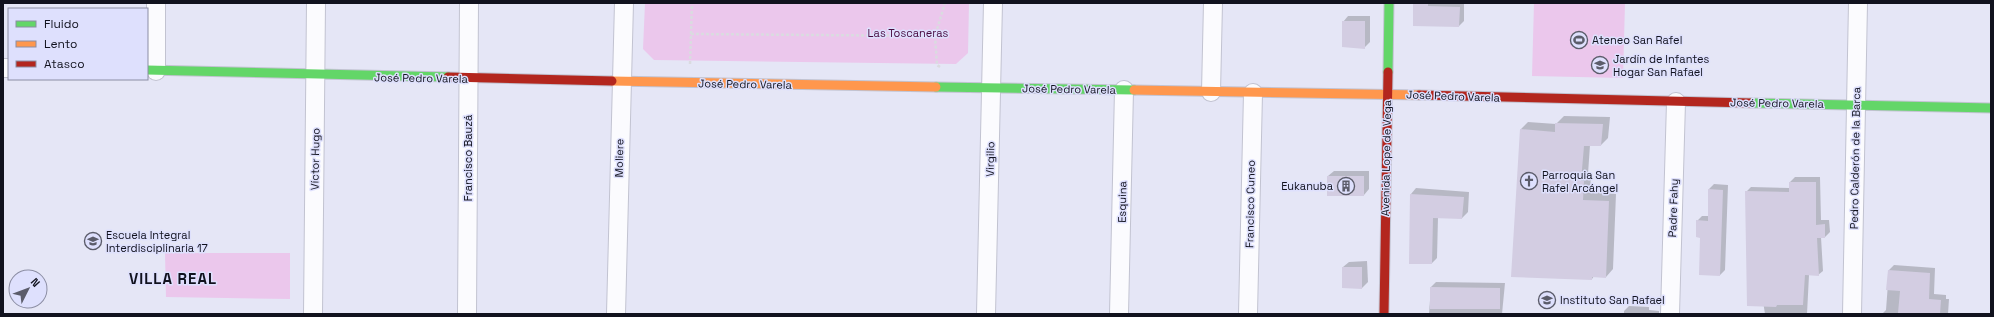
<svg xmlns="http://www.w3.org/2000/svg" width="1994" height="317" viewBox="0 0 1994 317" font-family="'Space Grotesk',sans-serif">
	<style>
		.green { fill: #ebc7ec }
		.shadow { fill: #0003 }
		.building { fill: #d3cde2 }
		.lines { fill: none; stroke-linecap: round; stroke-linejoin: round }
		.street-casing { stroke: #c2c3d1; stroke-width: 20 }
		.fast-casing { stroke: #c2c3d1; stroke-width: 11 }
		.slow-casing { stroke: #c2c3d1; stroke-width: 11 }
		.jam-casing { stroke: #c2c3d1; stroke-width: 11 }
		.path { stroke: #dadbe0; stroke-width: 2.5; stroke-dasharray: 3 2; stroke-linecap: butt }
		.street { stroke: #fbfbfe; stroke-width: 18 }
		.fast { stroke: #63d668; stroke-width: 9 }
		.slow { stroke: #ff974d; stroke-width: 9 }
		.jam { stroke: #b3261e; stroke-width: 9 }
		.labels { text-anchor: middle; stroke-width: 3; stroke-linejoin: round; paint-order: stroke }
		.park-label { font-size: 11px; fill: #480a41; stroke: #dee0fd }
		.poi-label { font-size: 11px; fill: #11121e; stroke: #dee0fd; text-anchor: start }
		.street-label { font-size: 11px; fill: #11121e; stroke: #dee0fd }
		.district-label { font-size: 15px; font-weight: bold; letter-spacing: 1px; fill: #11121e; stroke: #dee0fd }
	</style>
	<rect width="100%" height="100%" fill="#e5e6f6"/>
	<g class="green">
		<path d="M 645,3 L 969,3 L 968,53 L 956,64 L 654,60 L 643,49 Z"/>
		<path d="M 1534,3 L 1625,3 L 1623,78 L 1532,76 Z"/>
		<path d="M 165,253 L 290,253 L 290,299 L 166,297 Z"/>
	</g>
	<g class="shadow">
		<path d="M 1414,3 L 1464,3 L 1464,21 L 1459,26 Z"/>
		<path d="M 1348,16 L 1370,16 L 1370,42 L 1364,48 L 1343,22 Z"/>
		<path d="M 1564,116 L 1610,117 L 1608,138 L 1601,145 L 1590,145 L 1588,174 L 1591,174 L 1590,192 L 1616,194 L 1613,269 L 1606,277 L 1594,276 L 1592,279 L 1521,129 L 1528,122 L 1556,124 Z"/>
		<path d="M 1334,171 L 1369,171 L 1369,189 L 1364,195 L 1328,176 Z"/>
		<path d="M 1795,177 L 1820,177 L 1821,220 L 1829,220 L 1830,232 L 1825,237 L 1821,237 L 1823,271 L 1818,275 L 1809,275 L 1807,314 L 1765,314 L 1746,192 L 1751,187 L 1790,188 L 1790,182 Z"/>
		<path d="M 1714,184 L 1728,185 L 1725,270 L 1720,275 L 1701,237 L 1697,221 L 1702,216 L 1709,216 L 1709,189 Z"/>
		<path d="M 1416,188 L 1469,192 L 1468,212 L 1462,218 L 1438,217 L 1437,258 L 1432,263 L 1411,194 Z"/>
		<path d="M 1367,261 L 1368,282 L 1362,288 L 1343,267 L 1349,262 Z"/>
		<path d="M 1894,265 L 1935,268 L 1934,294 L 1946,295 L 1946,299 L 1949,299 L 1948,314 L 1882,314 L 1886,310 L 1889,270 Z"/>
		<path d="M 1436,282 L 1505,283 L 1502,314 L 1429,314 L 1431,287 Z"/>
		<path d="M 1629,306 L 1649,307 L 1649,310 L 1659,311 L 1659,314 L 1624,314 L 1624,311 Z"/>
	</g>
	<g class="building">
		<path d="M 1413,3 L 1428,3 L 1428,6 L 1460,7 L 1459,27 L 1413,26 Z"/>
		<path d="M 1342,21 L 1365,21 L 1365,49 L 1342,47 Z"/>
		<path d="M 1555,123 L 1603,124 L 1601,146 L 1584,146 L 1581,181 L 1584,181 L 1583,200 L 1609,201 L 1606,278 L 1592,277 L 1592,280 L 1511,277 L 1520,129 L 1555,132 Z"/>
		<rect x="1327" y="176" width="37" height="20"/>
		<path d="M 1789,182 L 1816,182 L 1816,225 L 1825,224 L 1825,238 L 1817,238 L 1819,276 L 1805,275 L 1803,305 L 1777,305 L 1776,307 L 1747,306 L 1745,191 L 1789,192 Z"/>
		<path d="M 1708,189 L 1723,190 L 1720,276 L 1699,275 L 1700,238 L 1696,237 L 1696,220 L 1708,221 Z"/>
		<path d="M 1410,194 L 1464,197 L 1462,219 L 1433,218 L 1432,264 L 1409,264 Z"/>
		<path d="M 1342,267 L 1362,267 L 1362,289 L 1342,288 Z"/>
		<path d="M 1888,270 L 1930,273 L 1929,299 L 1941,300 L 1940,314 L 1898,313 L 1900,291 L 1886,290 Z"/>
		<path d="M 1430,287 L 1500,288 L 1500,309 L 1430,309 Z"/>
	</g>
	<g class="lines">
		<g class="street-casing">
			<g id="street">
				<path d="M 3,68 L 9,68"/>
				<path d="M 156,71 L 156,3"/>
				<path d="M 1211,92 L 1213,3"/>
				<path d="M 313,314 L 316,3"/>
				<path d="M 467,314 L 469,3"/>
				<path d="M 616,314 L 624,3"/>
				<path d="M 986,314 L 993,3"/>
				<path d="M 1119,314 L 1124,90"/>
				<path d="M 1248,314 L 1253,93"/>
				<path d="M 1670,314 L 1676,102"/>
				<path d="M 1852,314 L 1858,3"/>
			</g>
		</g>
		<g class="fast-casing">
			<g id="fast">
				<path d="M 147,70 L 448,77"/>
				<path d="M 1388,72 L 1389,3"/>
				<path d="M 936,87 L 1134,90"/>
				<path d="M 1751,103 L 1991,108"/>
			</g>
		</g>
		<g class="slow-casing">
			<g id="slow">
				<path d="M 612,81 L 936,87"/>
				<path d="M 1134,90 L 1419,95"/>
			</g>
		</g>
		<g class="jam-casing">
			<g id="jam">
				<path d="M 448,77 L 612,81"/>
				<path d="M 1419,95 L 1751,103"/>
				<path d="M 1384,314 L 1388,72"/>
			</g>
		</g>
		<g class="path">
			<path d="M 691,34 L 935,36"/>
			<path d="M 690,64 L 692,3"/>
			<path d="M 940,67 L 937,65 L 935,36 L 945,3"/>
		</g>
		<use href="#street" class="street"/>
		<use href="#fast" class="fast"/>
		<use href="#slow" class="slow"/>
		<use href="#jam" class="jam"/>
	</g>
	<defs>
		<g id="stadium-ring" transform="scale(0.9)"><circle r="9.5" fill="#dee0fd" stroke="#5b5c6a" stroke-width="1.5"/><path d="M0-5a6.5 5 0 1 0 0 10a6.5 5 0 1 0 0-10ZM-3.5-1.8h7v3.6h-7Z" fill="#5b5c6a"/></g>
		<g id="school-ring" transform="scale(0.9)"><circle r="9.5" fill="#dee0fd" stroke="#5b5c6a" stroke-width="1.5"/><path d="M0-5L7-2L0 1L-7-2ZM-4 1L0 2.5L4 1V4Q0 6-4 4Z" fill="#5b5c6a"/></g>
		<g id="church-ring" transform="scale(0.9)"><circle r="9.5" fill="#dee0fd" stroke="#5b5c6a" stroke-width="1.5"/><path d="M-1.2-6h2.4v3.5h3.3v2.4h-3.3V6h-2.4V-.1h-3.3v-2.4h3.3Z" fill="#5b5c6a"/></g>
		<g id="building-ring" transform="scale(0.9)"><circle r="9.5" fill="#dee0fd" stroke="#5b5c6a" stroke-width="1.5"/><path d="M-4-6H4V6H1V3H-1V6H-4ZM-2.5-4.3h1.7v1.8h-1.7ZM.8-4.3h1.7v1.8H.8ZM-2.5-1h1.7V.8h-1.7ZM.8-1h1.7V.8H.8Z" fill="#5b5c6a"/></g>
	</defs>
	<g fill-rule="evenodd">
		<use href="#stadium-ring" x="1579" y="40"/>
		<use href="#school-ring" x="1600" y="65"/>
		<use href="#church-ring" x="1529" y="181"/>
		<use href="#building-ring" x="1346" y="186"/>
		<use href="#school-ring" x="93" y="241"/>
		<use href="#school-ring" x="1547" y="300"/>
	</g>
	<g class="labels">
		<g class="park-label">
			<text x="908" y="37">Las Toscaneras</text>
		</g>
		<g class="poi-label">
			<text x="1592" y="44">Ateneo San Rafel</text>
			<text x="1613" y="63">Jardín de Infantes<tspan x="1613" dy="13">Hogar San Rafael</tspan></text>
			<text x="1542" y="179">Parroquia San<tspan x="1542" dy="13">Rafel Arcángel</tspan></text>
			<text x="1333" y="190" text-anchor="end">Eukanuba</text>
			<text x="106" y="239">Escuela Integral<tspan x="106" dy="13">Interdisciplinaria 17</tspan></text>
			<text x="1560" y="304">Instituto San Rafael</text>
		</g>
		<g class="street-label">
			<text transform="translate(421 78) rotate(1)" y="4">José Pedro Varela</text>
			<text transform="translate(745 84) rotate(1)" y="4">José Pedro Varela</text>
			<text transform="translate(1069 89) rotate(1)" y="4">José Pedro Varela</text>
			<text transform="translate(1453 96) rotate(2)" y="4">José Pedro Varela</text>
			<text transform="translate(1777 103) rotate(1)" y="4">José Pedro Varela</text>
			<text transform="translate(468 158) rotate(-90)" y="4">Francisco Bauzá</text>
			<text transform="translate(619 158) rotate(-89)" y="4">Moliere</text>
			<text transform="translate(1386 158) rotate(-89)" y="4">Avenida Lope de Vega</text>
			<text transform="translate(1855 158) rotate(-89)" y="4">Pedro Calderón de la Barca</text>
			<text transform="translate(315 159) rotate(-89)" y="4">Víctor Hugo</text>
			<text transform="translate(990 159) rotate(-89)" y="4">Virgilio</text>
			<text transform="translate(1122 202) rotate(-89)" y="4">Esquina</text>
			<text transform="translate(1250 204) rotate(-89)" y="4">Francisco Cuneo</text>
			<text transform="translate(1673 208) rotate(-88)" y="4">Padre Fahy</text>
		</g>
		<g class="district-label">
			<text x="173" y="284">VILLA REAL</text>
		</g>
	</g>
	<rect width="1994" height="317" fill="none" stroke="#11121e" stroke-width="8"/>
	<rect x="8" y="8" width="140" height="72" fill="#dee0fd" stroke="#8c8ea4"/>
	<rect x="16" y="21" width="20" height="6" fill="#63d668" stroke="#8c8ea4"/>
	<text x="44" y="28" font-size="12" fill="#11121e">Fluido</text>
	<rect x="16" y="41" width="20" height="6" fill="#ff974d" stroke="#8c8ea4"/>
	<text x="44" y="48" font-size="12" fill="#11121e">Lento</text>
	<rect x="16" y="61" width="20" height="6" fill="#b3261e" stroke="#8c8ea4"/>
	<text x="44" y="68" font-size="12" fill="#11121e">Atasco</text>
	<g transform="translate(28 289) rotate(48)"><circle r="19" fill="#dee0fd" stroke="#8c8ea4"/>
	<path d="M0-3L7 15L0 10L-7 15Z" fill="#5b5c6a"/>
	<text y="-6" font-size="11" font-weight="bold" text-anchor="middle" fill="#11121e">N</text>
	</g>
</svg>
